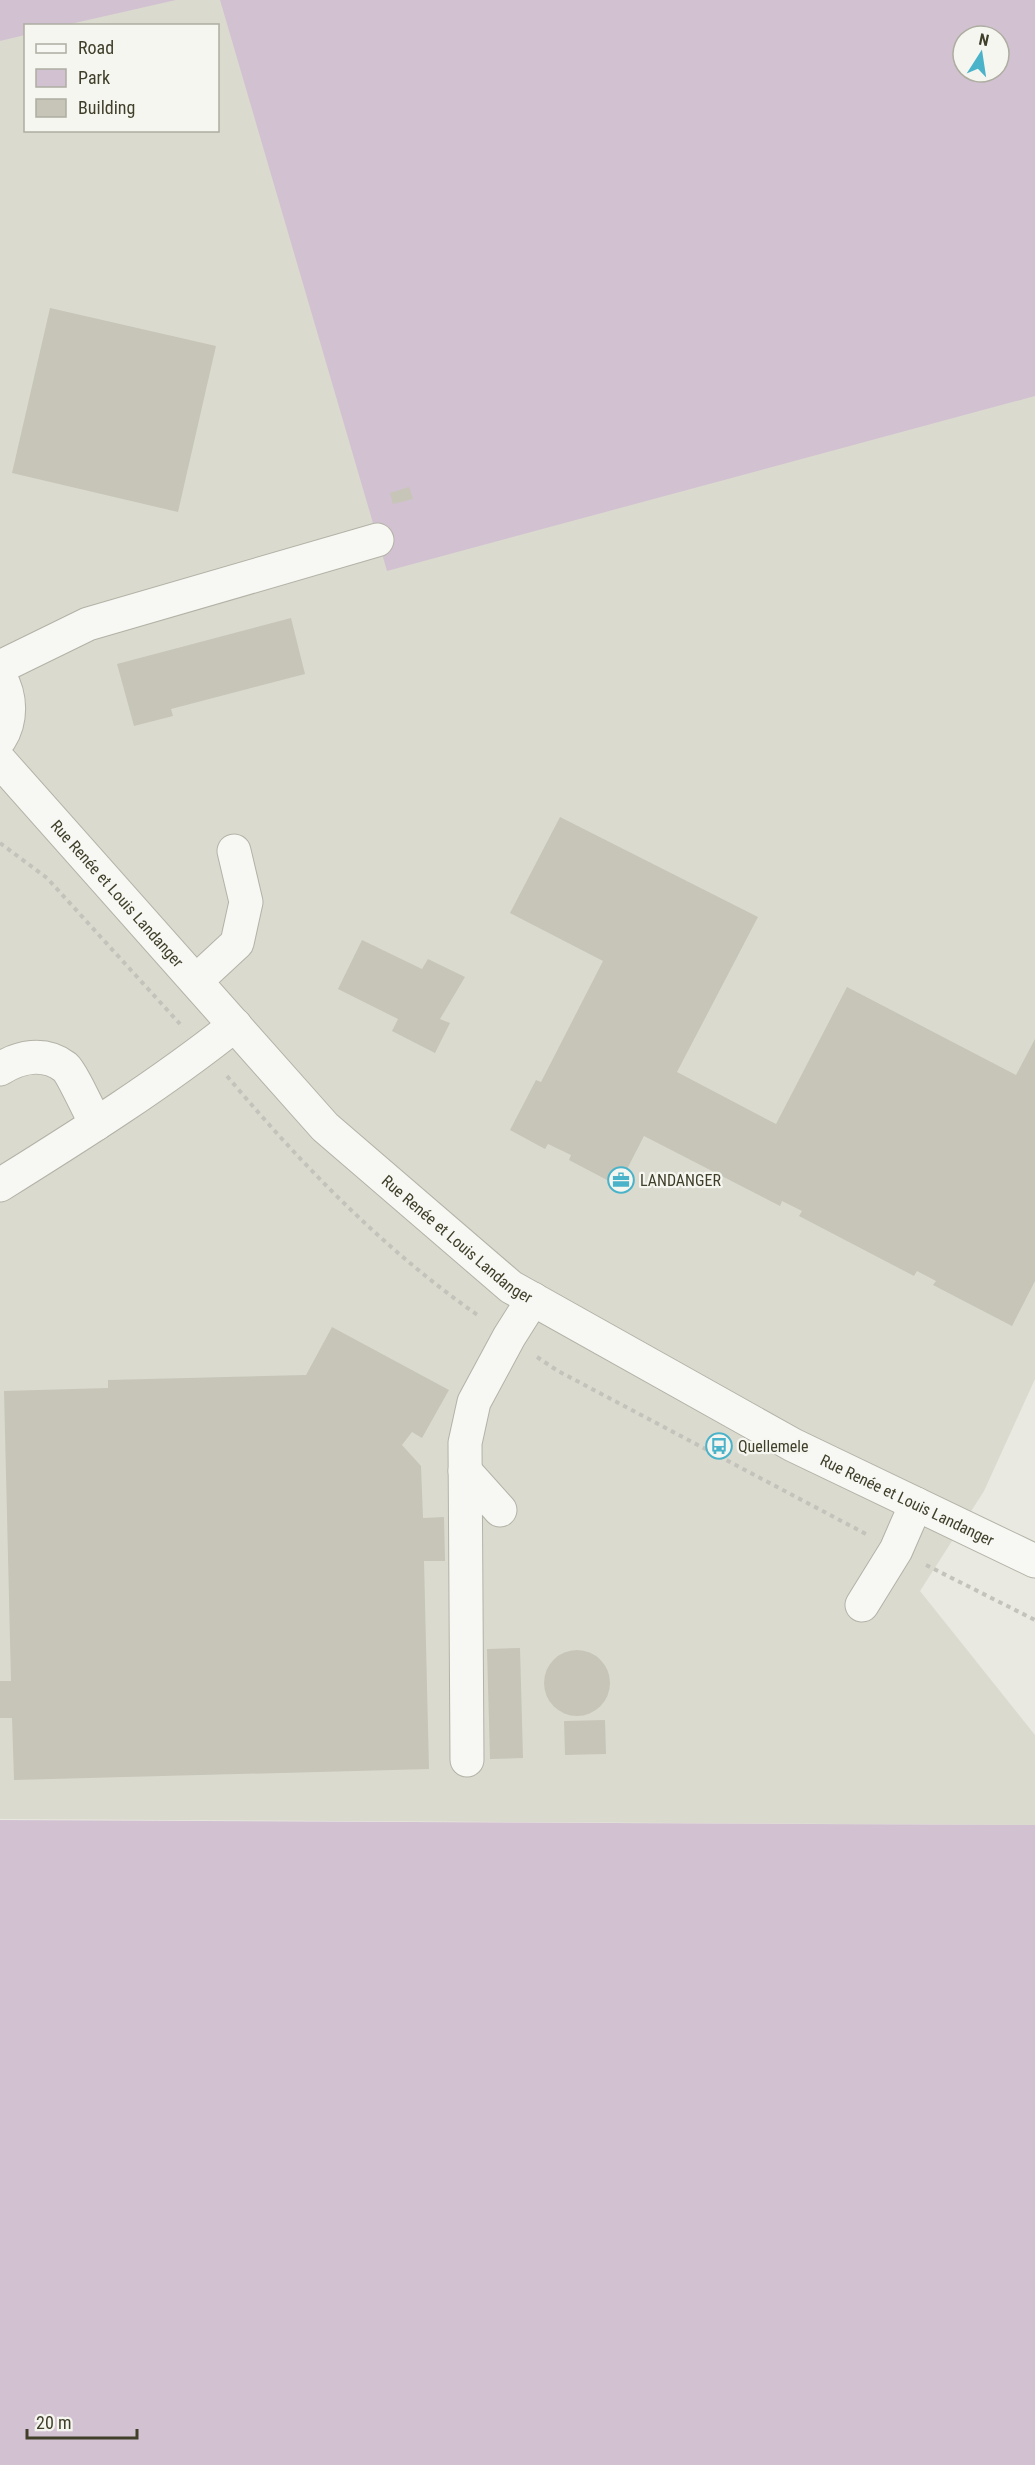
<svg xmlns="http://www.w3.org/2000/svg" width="1035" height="2465" viewBox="0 0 1035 2465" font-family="'Roboto Condensed',sans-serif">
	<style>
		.built { fill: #dbdacf; fill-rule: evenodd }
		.green { fill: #d2c2d1; fill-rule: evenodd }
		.building { fill: #c6c5b8 }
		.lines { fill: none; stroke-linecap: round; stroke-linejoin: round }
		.minor-casing { stroke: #b3b2a6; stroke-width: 35 }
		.path { stroke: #c4c3bb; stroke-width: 4; stroke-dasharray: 4.5 4.5; stroke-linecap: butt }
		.minor { stroke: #f7f7f3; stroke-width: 33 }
		.labels { text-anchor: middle; stroke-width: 4.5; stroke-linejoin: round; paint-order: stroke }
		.street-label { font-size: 16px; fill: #403f2a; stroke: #f6f6f0 }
		.poi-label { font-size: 16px; fill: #403f2a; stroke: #f6f6f0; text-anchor: start }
	</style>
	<rect width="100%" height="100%" fill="#e9e8e1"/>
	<path class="built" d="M 0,0 L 1035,0 L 1035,1379 L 984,1491 L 920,1591 L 1035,1735 L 1035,1825 L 0,1819 ZM 26,26 L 218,26 L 218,130 L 26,130 ZM 963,36 L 999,36 L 999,72 L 963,72 Z"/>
	<g class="green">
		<path d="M 0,0 L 176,0 L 66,25 L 26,26 L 25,35 L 0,41 Z"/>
		<path d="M 220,0 L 1035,0 L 1035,396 L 387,571 ZM 963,36 L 999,36 L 999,72 L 963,72 Z"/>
		<path d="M 0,1820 L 1035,1825 L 1035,2465 L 0,2465 Z"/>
	</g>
	<g class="building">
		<path d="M 50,308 L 216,346 L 178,512 L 12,473 Z"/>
		<path d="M 409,487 L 413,499 L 393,504 L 390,493 Z"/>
		<path d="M 291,618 L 305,674 L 171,709 L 173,716 L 134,726 L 117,664 Z"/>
		<path d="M 560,817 L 758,917 L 677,1072 L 776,1124 L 847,987 L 1016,1075 L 1035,1039 L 1035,1281 L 1012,1326 L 933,1285 L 936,1281 L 917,1271 L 914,1276 L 799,1216 L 802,1211 L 782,1201 L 780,1206 L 644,1136 L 624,1175 L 607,1180 L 569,1160 L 571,1155 L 548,1144 L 545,1149 L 510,1130 L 536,1080 L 541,1082 L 603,961 L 510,913 Z"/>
		<path d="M 362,940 L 422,969 L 428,959 L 465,977 L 440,1019 L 450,1023 L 435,1053 L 392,1031 L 398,1019 L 338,989 Z"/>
		<path d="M 332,1327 L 449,1390 L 422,1438 L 412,1432 L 402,1445 L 421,1466 L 423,1518 L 444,1517 L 445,1561 L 424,1561 L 429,1769 L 14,1780 L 12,1718 L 0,1718 L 0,1681 L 11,1681 L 4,1391 L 108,1388 L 108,1380 L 306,1375 Z"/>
		<path d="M 520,1648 L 523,1758 L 490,1759 L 487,1649 Z"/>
		<circle cx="577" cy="1683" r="33"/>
		<path d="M 605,1720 L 606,1754 L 565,1755 L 564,1721 Z"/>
	</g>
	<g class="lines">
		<g class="minor-casing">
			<g id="minor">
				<path d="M 0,667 L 88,624 L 377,540"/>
				<path d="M 0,677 C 11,696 12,720 0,739"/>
				<path id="s1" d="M 0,761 L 325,1127 L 511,1287 L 793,1445 L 1035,1561"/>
				<path d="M 196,981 L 237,943 L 246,902 L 234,851"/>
				<path d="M 0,1069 C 19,1057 44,1051 65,1067 C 72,1073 90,1113 96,1124"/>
				<path d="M 0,1185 C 80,1135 161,1084 235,1025"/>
				<path d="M 465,1471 L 500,1510"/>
				<path d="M 862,1605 L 896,1550 L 916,1504"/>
				<path d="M 467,1760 L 465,1443 L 474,1402 L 509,1337 L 533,1299"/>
			</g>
		</g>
		<g class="path">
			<path d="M 0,843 L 47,878 L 180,1024"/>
			<path d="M 227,1076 C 302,1165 384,1250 479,1316"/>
			<path d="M 537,1357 L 558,1371 L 866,1534"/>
			<path d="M 926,1565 L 1035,1620"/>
		</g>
		<use href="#minor" class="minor"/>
	</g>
	<defs>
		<g id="office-ring" transform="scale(1.35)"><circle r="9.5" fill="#f6f6f0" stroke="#4bb3c9" stroke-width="1.5"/><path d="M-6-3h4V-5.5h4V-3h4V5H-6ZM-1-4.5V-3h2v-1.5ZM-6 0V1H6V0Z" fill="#4bb3c9"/></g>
		<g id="bus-ring" transform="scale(1.35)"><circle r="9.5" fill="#f6f6f0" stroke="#4bb3c9" stroke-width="1.5"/><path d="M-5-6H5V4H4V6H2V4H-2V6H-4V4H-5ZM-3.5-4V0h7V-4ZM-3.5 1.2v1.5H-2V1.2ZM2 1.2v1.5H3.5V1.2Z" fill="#4bb3c9"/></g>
	</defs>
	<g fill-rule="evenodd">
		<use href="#office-ring" x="621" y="1180"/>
		<use href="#bus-ring" x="719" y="1446"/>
	</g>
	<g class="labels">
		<g class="street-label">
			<text dy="6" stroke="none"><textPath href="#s1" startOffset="177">Rue Renée et Louis Landanger</textPath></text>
			<text dy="6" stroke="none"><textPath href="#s1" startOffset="663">Rue Renée et Louis Landanger</textPath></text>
			<text dy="6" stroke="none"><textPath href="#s1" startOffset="1185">Rue Renée et Louis Landanger</textPath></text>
		</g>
		<g class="poi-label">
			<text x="640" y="1186">LANDANGER</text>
			<text x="738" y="1452">Quellemele</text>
		</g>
	</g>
	<rect x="24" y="24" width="195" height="108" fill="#f6f6f0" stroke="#adada1" stroke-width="1.5"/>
	<rect x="36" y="44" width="30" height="9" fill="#f7f7f3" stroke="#adada1" stroke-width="1.5"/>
	<text x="78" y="54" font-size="18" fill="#403f2a">Road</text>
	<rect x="36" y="69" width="30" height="18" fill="#d2c2d1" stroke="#adada1" stroke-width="1.5"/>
	<text x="78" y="84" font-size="18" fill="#403f2a">Park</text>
	<rect x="36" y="99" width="30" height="18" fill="#c6c5b8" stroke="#adada1" stroke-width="1.5"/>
	<text x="78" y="114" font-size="18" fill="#403f2a">Building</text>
	<g transform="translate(981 54) rotate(12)"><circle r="28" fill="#f6f6f0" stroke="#adada1" stroke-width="1.5"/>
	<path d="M0-4.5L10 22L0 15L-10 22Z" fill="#4bb3c9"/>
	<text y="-9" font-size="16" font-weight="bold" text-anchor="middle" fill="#403f2a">N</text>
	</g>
	<path d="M27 2429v9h110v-9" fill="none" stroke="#403f2a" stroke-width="3"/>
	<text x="36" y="2429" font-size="18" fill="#403f2a" stroke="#f6f6f0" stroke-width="4.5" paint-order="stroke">20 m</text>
</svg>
